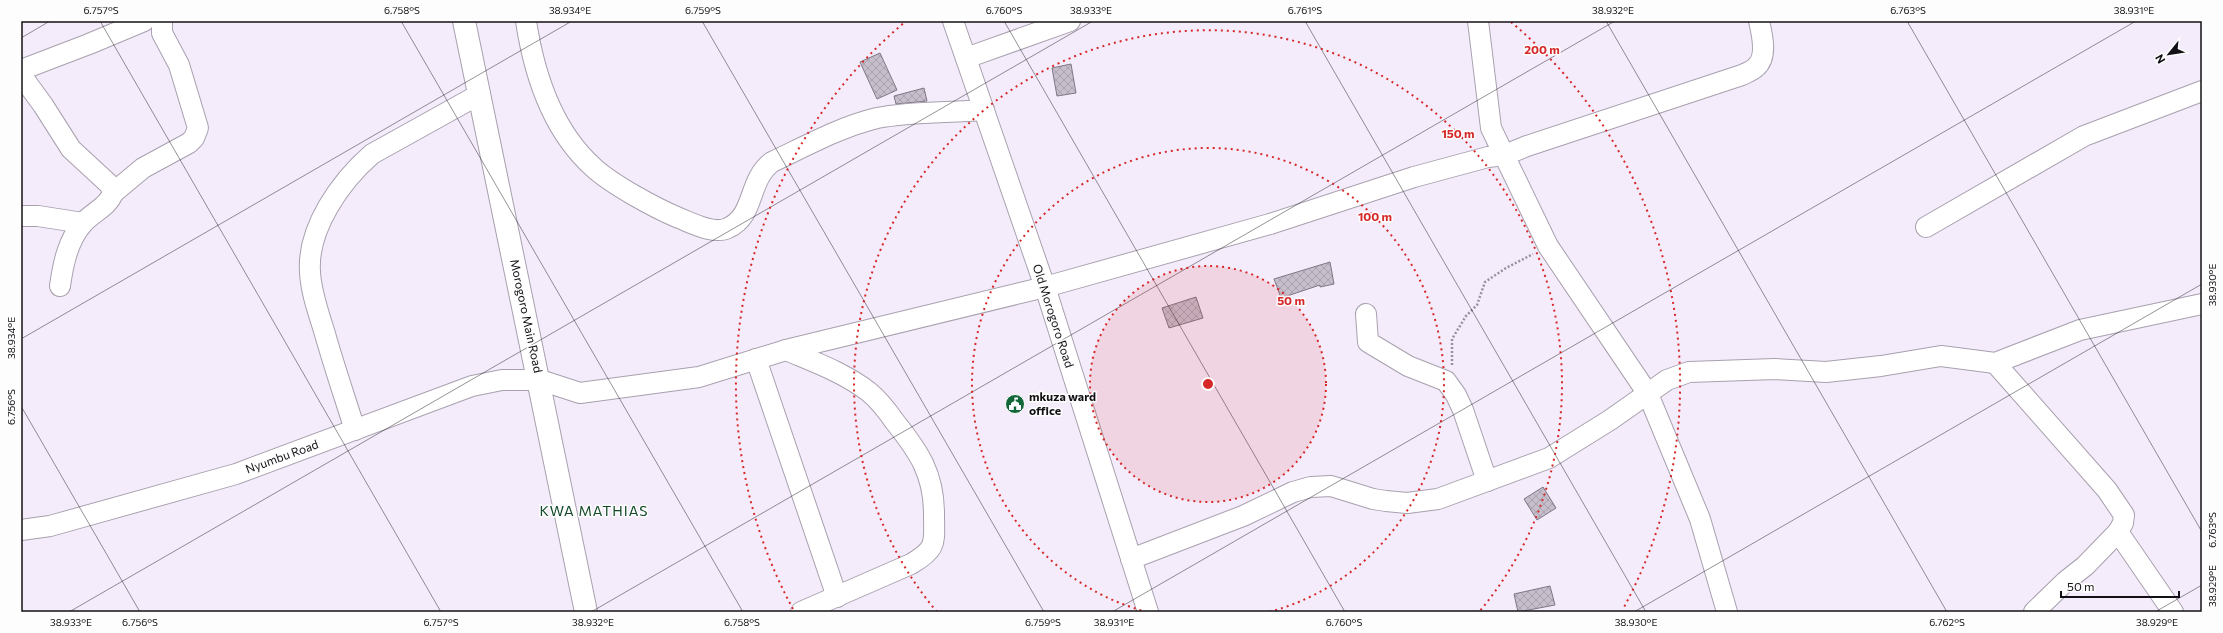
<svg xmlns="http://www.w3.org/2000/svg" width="2223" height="633" viewBox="0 0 2223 633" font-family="Commissioner,sans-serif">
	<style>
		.building { fill: url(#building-cross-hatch); stroke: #7f7785 }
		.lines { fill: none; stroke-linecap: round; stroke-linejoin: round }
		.minor-casing { stroke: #a8a0ae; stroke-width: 22 }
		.highway-casing { stroke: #a8a0ae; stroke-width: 24 }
		.path { stroke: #98919c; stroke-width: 2.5; stroke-dasharray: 2 2; stroke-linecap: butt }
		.minor { stroke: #fff; stroke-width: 20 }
		.highway { stroke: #fff; stroke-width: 22 }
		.ticks { fill: none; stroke: #131015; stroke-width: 1; stroke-opacity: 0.45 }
		.ring { fill: none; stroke: #d62828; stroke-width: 2; stroke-dasharray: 2 4 }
		.labels { text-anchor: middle; stroke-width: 3; stroke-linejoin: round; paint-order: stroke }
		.street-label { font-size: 12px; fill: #131015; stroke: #fdfdfd }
		.poi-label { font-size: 12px; font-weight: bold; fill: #131015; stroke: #fdfdfd; text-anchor: start }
		.quarter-label { font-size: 14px; letter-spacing: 1px; fill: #124a29; stroke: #fdfdfd }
		.centre { fill: #d62828; stroke: #fdfdfd; stroke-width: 2 }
		.ring-label { font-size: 12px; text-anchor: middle; font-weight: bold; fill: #d62828; stroke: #fdfdfd; stroke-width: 3; stroke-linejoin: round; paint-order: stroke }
		.neatline { fill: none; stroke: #131015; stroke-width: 1.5 }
		.ticks-label { font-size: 10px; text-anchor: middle; fill: #131015 }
	</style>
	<defs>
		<pattern id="building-cross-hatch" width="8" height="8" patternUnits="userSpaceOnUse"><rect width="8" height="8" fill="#c7becc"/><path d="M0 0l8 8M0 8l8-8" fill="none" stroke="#aaa2ae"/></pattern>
	</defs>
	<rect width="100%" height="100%" fill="#f5ecfb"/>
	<g class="building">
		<path d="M 880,53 L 897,90 L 877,99 L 860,62 Z"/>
		<path d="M 1071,64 L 1076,93 L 1057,96 L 1052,68 Z"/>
		<path d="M 924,88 L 927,101 L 896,104 L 894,96 Z"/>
		<path d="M 1330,262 L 1334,284 L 1320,287 L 1320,285 L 1281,298 L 1274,279 Z"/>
		<path d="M 1196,297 L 1203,318 L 1169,328 L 1162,308 Z"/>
		<path d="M 1543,487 L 1556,508 L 1537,520 L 1524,499 Z"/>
		<path d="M 1550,586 L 1555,605 L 1518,612 L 1514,594 Z"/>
	</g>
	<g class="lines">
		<g class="minor-casing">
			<g id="minor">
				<path d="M 526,21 C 534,74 552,130 593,167 C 611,184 655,208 679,218 C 692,223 714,235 728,228 C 756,215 747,181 772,162 C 806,146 840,127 877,118 C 912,111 948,113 984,110"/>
				<path d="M 953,21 L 1045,287 L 1148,612"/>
				<path d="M 1478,21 L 1491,128 L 1548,246 L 1648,394 L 1700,519 L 1727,612"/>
				<path d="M 966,58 L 1070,21"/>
				<path d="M 21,70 L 89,44 L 144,21"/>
				<path d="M 21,75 L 43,105 L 71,149 L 110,185 L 113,193 C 108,207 93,212 83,223 C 68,240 63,264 60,286"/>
				<path d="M 113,193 L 143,168 L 189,143 L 194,138 L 198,128 L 179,65 L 162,33 L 162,21"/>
				<path d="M 21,216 L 38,216 L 83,223"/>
				<path d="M 1926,227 L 2084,136 L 2202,91"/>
				<path d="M 1366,314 L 1368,342 L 1408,366 L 1446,381 L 1456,395 L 1463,410 L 1487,481"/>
				<path d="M 786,350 C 814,362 845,373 869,392 C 879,400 888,412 895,422 C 919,452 934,474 934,514 C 934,543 938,548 911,564 L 801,612"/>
				<path d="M 756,359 L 837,597"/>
				<path d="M 1995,363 L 2107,490 L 2124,515 L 2123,523 L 2118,532 L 2085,566 L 2066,581 L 2034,612"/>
				<path d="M 355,430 C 345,398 334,366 325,334 C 319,314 311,293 310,272 C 307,228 341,181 372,154 L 480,94"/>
				<path d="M 21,530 L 50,526 L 236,474 L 472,386 L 502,380 L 540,380 L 580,393 L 699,377 L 786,350 L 1045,287 L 1270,224 L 1414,177 L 1488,157 L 1505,155 L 1527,146 L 1742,75 C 1746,73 1752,71 1756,67 C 1768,57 1762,34 1759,21"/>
				<path d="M 2118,532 L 2173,612"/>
				<path d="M 1131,559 L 1243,516 L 1293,492 L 1311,487 L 1331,486 L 1373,499 L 1386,501 L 1407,503 L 1438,499 L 1549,458 L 1610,420 L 1667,380 L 1689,372 L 1775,369 L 1826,372 L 1881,366 L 1941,356 L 1995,363 L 2080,330 L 2202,304"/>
			</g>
		</g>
		<g class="highway-casing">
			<path id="highway" d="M 464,21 L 586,612"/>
		</g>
		<path class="path" d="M 1452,365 L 1452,339 L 1466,316 L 1477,305 L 1485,282 L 1506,268 L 1533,254"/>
		<use href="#minor" class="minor"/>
		<use href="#highway" class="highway"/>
	</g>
	<path class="ticks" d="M 100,21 L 441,612M 401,21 L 743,612M 702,21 L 1044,612M 1004,21 L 1345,612M 1305,21 L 1646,612M 1606,21 L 1947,612M 1907,21 L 2202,532M 21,38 L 50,21M 21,339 L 572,21M 21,406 L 140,612M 69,612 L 1093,21M 591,612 L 1615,21M 1112,612 L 2136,21M 1634,612 L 2202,284M 2155,612 L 2202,585"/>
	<circle cx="1208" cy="384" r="118" fill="#d62828" fill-opacity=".12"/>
	<g class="ring">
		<circle cx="1208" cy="384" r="118"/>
		<path d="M1147 612A236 236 0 1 1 1269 612"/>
		<path d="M937 612A354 354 0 1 1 1479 612"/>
		<path d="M793 609A472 472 0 0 1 905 22M1511 22A472 472 0 0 1 1623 609"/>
	</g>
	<defs>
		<g id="civic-disc" transform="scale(1)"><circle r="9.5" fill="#126738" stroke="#fdfdfd"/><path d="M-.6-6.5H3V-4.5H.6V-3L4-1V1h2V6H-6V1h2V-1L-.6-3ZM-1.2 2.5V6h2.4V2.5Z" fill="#fff"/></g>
	</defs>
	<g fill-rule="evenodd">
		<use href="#civic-disc" x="1015" y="404"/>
	</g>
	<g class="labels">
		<g class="street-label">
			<text transform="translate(526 316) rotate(78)" y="4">Morogoro Main Road</text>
			<text transform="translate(1053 316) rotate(72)" y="4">Old Morogoro Road</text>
			<text transform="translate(282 457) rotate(-20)" y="4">Nyumbu Road</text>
		</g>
		<g class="poi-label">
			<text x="1029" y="401">mkuza ward<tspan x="1029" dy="14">office</tspan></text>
		</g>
		<g class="quarter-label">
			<text x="594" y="516">KWA MATHIAS</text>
		</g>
	</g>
	<circle cx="1208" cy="384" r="6" class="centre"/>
	<g class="ring-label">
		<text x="1542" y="54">200 m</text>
		<text x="1458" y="138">150 m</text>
		<text x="1375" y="221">100 m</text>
		<text x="1291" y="305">50 m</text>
	</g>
	<rect width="2223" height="633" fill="none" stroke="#fdfdfd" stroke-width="44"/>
	<g transform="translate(2169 54) rotate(240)" stroke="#fdfdfd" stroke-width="3" paint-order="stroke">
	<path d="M0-3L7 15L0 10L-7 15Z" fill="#131015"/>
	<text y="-6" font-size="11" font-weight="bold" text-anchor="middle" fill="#131015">N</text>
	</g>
	<path d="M2061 591v6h118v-6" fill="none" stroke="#131015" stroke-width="2"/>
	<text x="2067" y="591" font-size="12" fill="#131015" stroke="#fdfdfd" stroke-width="3" paint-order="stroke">50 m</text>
	<rect x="22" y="22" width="2179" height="589" class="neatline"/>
	<g class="ticks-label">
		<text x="101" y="14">6.757°S</text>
		<text x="402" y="14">6.758°S</text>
		<text x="570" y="14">38.934°E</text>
		<text x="703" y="14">6.759°S</text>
		<text x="1004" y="14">6.760°S</text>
		<text x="1091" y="14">38.933°E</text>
		<text x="1305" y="14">6.761°S</text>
		<text x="1613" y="14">38.932°E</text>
		<text x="1908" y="14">6.763°S</text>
		<text x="2134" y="14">38.931°E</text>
		<text transform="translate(2212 285) rotate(-90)" y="4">38.930°E</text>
		<text transform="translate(11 338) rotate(-90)" y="4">38.934°E</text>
		<text transform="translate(11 407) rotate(-90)" y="4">6.756°S</text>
		<text transform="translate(2212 530) rotate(-90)" y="4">6.763°S</text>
		<text transform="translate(2212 586) rotate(-90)" y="4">38.929°E</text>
		<text x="71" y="626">38.933°E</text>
		<text x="140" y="626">6.756°S</text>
		<text x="441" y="626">6.757°S</text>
		<text x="593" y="626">38.932°E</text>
		<text x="742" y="626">6.758°S</text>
		<text x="1043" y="626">6.759°S</text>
		<text x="1114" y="626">38.931°E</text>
		<text x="1344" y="626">6.760°S</text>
		<text x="1636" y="626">38.930°E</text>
		<text x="1947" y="626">6.762°S</text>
		<text x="2157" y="626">38.929°E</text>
	</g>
</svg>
